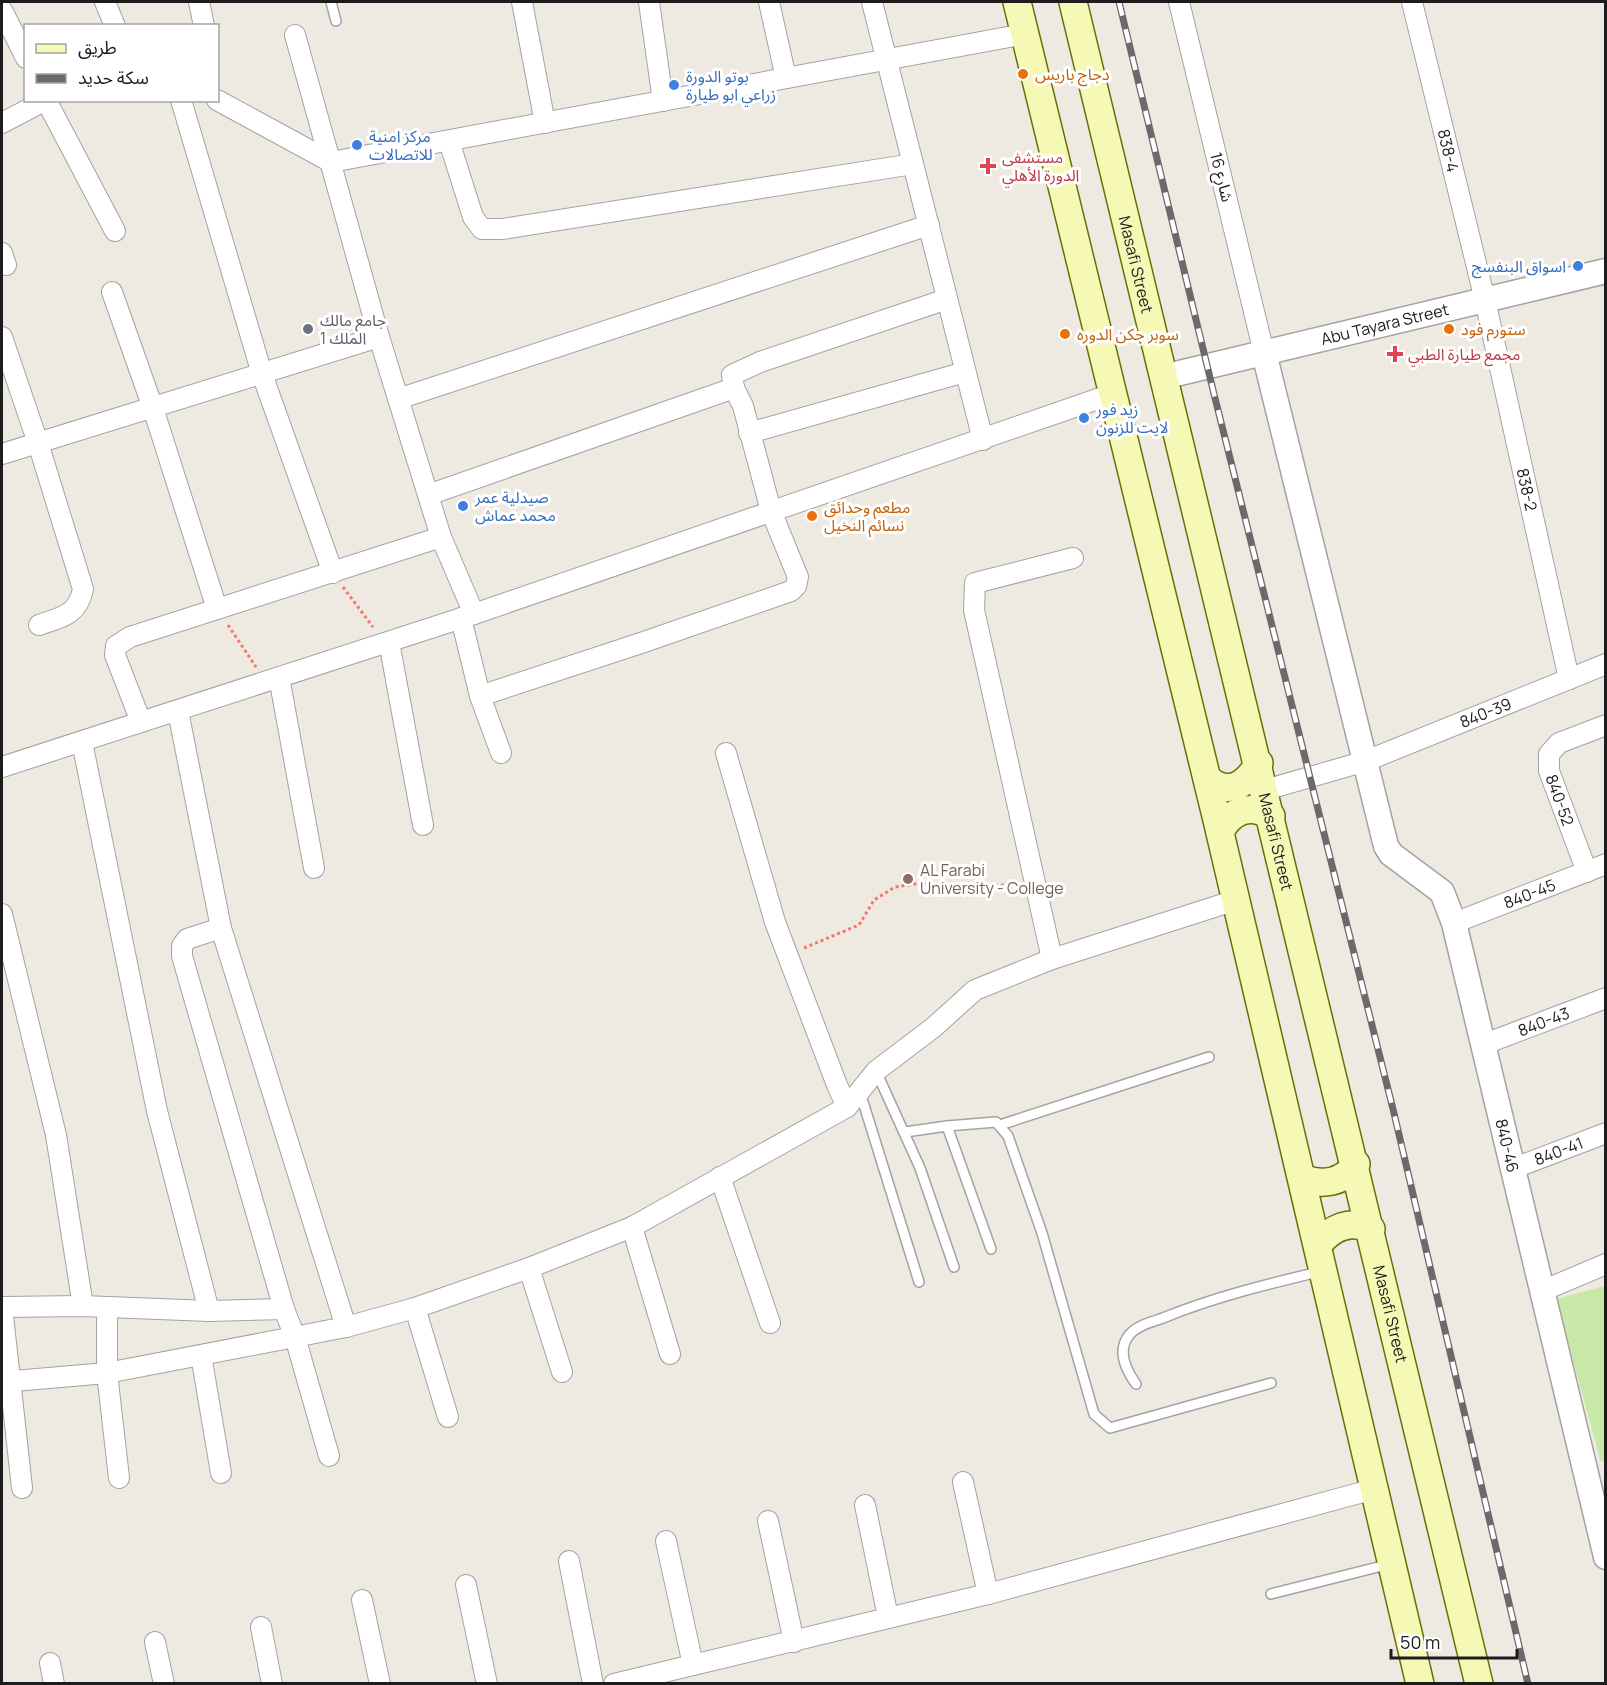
<svg xmlns="http://www.w3.org/2000/svg" width="1607" height="1685" viewBox="0 0 1607 1685" font-family="Manrope,'Noto Sans Arabic',sans-serif">
	<style>
		.grass { fill: #c8e8a8 }
		.lines { fill: none; stroke-linecap: round; stroke-linejoin: round }
		.service-casing { stroke: #a3a3a3; stroke-width: 12 }
		.minor-casing { stroke: #a3a3a3; stroke-width: 22 }
		.tertiary-casing { stroke: #a3a3a3; stroke-width: 27 }
		.secondary-casing { stroke: #677106; stroke-width: 30 }
		.path { stroke: #f87569; stroke-width: 3; stroke-dasharray: 3 3; stroke-linecap: butt }
		.service { stroke: #fff; stroke-width: 9 }
		.minor { stroke: #fff; stroke-width: 20 }
		.tertiary { stroke: #fff; stroke-width: 24 }
		.secondary { stroke: #f6f8b5; stroke-width: 27 }
		.rail-casing { stroke: #6a6a6a; stroke-width: 7 }
		.rail { stroke: #fff; stroke-width: 4.5; stroke-dasharray: 14; stroke-linecap: butt }
		.food-dot { fill: #e8710a; stroke: #fff; stroke-width: 2 }
		.shop-dot { fill: #3f7fe0; stroke: #fff; stroke-width: 2 }
		.health-dot { fill: #e0444e; stroke: #fff; stroke-width: 2 }
		.worship-dot { fill: #6b7280; stroke: #fff; stroke-width: 2 }
		.education-dot { fill: #8d6e63; stroke: #fff; stroke-width: 2 }
		.labels { text-anchor: middle; stroke-width: 6; stroke-linejoin: round; paint-order: stroke }
		.food-label { font-size: 16px; fill: #c56008; stroke: #fff; text-anchor: start }
		.shop-label { font-size: 16px; fill: #366cbe; stroke: #fff; text-anchor: start }
		.street-label { font-size: 16px; fill: #1c1c1c; stroke: #fff }
		.health-label { font-size: 16px; fill: #be3a42; stroke: #fff; text-anchor: start }
		.worship-label { font-size: 16px; fill: #5b616d; stroke: #fff; text-anchor: start }
		.education-label { font-size: 16px; fill: #785e54; stroke: #fff; text-anchor: start }
	</style>
	<rect width="100%" height="100%" fill="#eeeae2"/>
	<path class="grass" d="M 1605,1286 L 1605,1461 L 1601,1462 L 1556,1299 Z"/>
	<g class="lines">
		<g class="service-casing">
			<g id="service">
				<path d="M 331,2 L 336,21"/>
				<path d="M 876,1071 L 920,1168 L 954,1267"/>
				<path d="M 860,1092 L 919,1282"/>
				<path d="M 1000,1125 L 1209,1057"/>
				<path d="M 947,1126 L 996,1122 L 1008,1136 L 1042,1233 L 1094,1414 L 1110,1428 L 1271,1383"/>
				<path d="M 905,1132 L 947,1126 L 991,1249"/>
				<path d="M 1136,1384 C 1126,1370 1116,1350 1130,1334 C 1138,1325 1152,1322 1163,1318 C 1214,1297 1268,1284 1322,1271"/>
				<path d="M 1271,1594 L 1390,1564"/>
			</g>
		</g>
		<g class="minor-casing">
			<g id="minor">
				<path d="M 105,2 L 115,26"/>
				<path d="M 199,2 L 204,26"/>
				<path d="M 522,2 L 545,123"/>
				<path d="M 649,2 L 663,101"/>
				<path d="M 769,2 L 786,78"/>
				<path d="M 872,2 L 983,440"/>
				<path d="M 1179,2 L 1264,353"/>
				<path id="s1" d="M 1412,2 L 1485,300 L 1569,679"/>
				<path d="M 2,10 L 26,58"/>
				<path d="M 295,35 L 379,337 L 441,537 L 474,614"/>
				<path d="M 46,100 L 115,231"/>
				<path d="M 181,100 L 262,374 L 333,573"/>
				<path d="M 217,100 L 331,162 L 1025,34"/>
				<path d="M 2,123 L 46,100"/>
				<path d="M 449,141 L 473,217 L 482,229 L 503,229 L 913,164"/>
				<path d="M 2,253 L 6,265"/>
				<path d="M 112,292 L 153,408 L 217,609"/>
				<path d="M 2,337 L 38,443 L 83,589 C 78,615 62,617 39,625"/>
				<path d="M 734,388 L 732,375 L 760,362 L 947,299"/>
				<path d="M 398,399 L 929,225"/>
				<path d="M 749,433 L 965,372"/>
				<path d="M 2,454 L 379,337"/>
				<path d="M 428,495 L 734,388 L 743,406 L 771,511 L 798,577 L 796,586 L 791,591 L 644,642 L 480,696"/>
				<path d="M 461,618 L 480,696 L 501,753"/>
				<path d="M 389,642 L 423,825"/>
				<path d="M 279,677 L 314,868"/>
				<path d="M 178,711 L 221,928 L 346,1327"/>
				<path d="M 141,722 L 115,655 L 116,646 L 130,637 L 441,537"/>
				<path d="M 82,742 L 157,1111 L 209,1311"/>
				<path d="M 726,753 L 775,922 L 837,1085 L 847,1107"/>
				<path d="M 2,767 L 474,614 L 1112,394"/>
				<path id="s2" d="M 1265,790 L 1366,761 L 1606,664"/>
				<path d="M 1587,872 L 1549,771 L 1549,754 L 1559,743 L 1606,725"/>
				<path d="M 2,914 L 56,1135 L 83,1306"/>
				<path id="s3" d="M 1454,923 L 1606,864"/>
				<path d="M 221,928 L 187,939 L 182,946 L 182,956 L 284,1309"/>
				<path d="M 1052,959 L 974,610 L 975,583 L 1073,558"/>
				<path id="s4" d="M 1482,1045 L 1606,998"/>
				<path id="s5" d="M 1512,1169 L 1606,1133"/>
				<path d="M 720,1177 L 770,1323"/>
				<path d="M 632,1227 L 670,1354"/>
				<path d="M 529,1268 L 562,1372"/>
				<path d="M 1542,1291 L 1606,1264"/>
				<path d="M 2,1307 L 83,1306 L 209,1311 L 284,1309 L 295,1337 L 329,1456"/>
				<path d="M 2,1307 L 22,1488"/>
				<path d="M 107,1308 L 107,1373 L 119,1478"/>
				<path d="M 415,1308 L 448,1417"/>
				<path d="M 201,1355 L 221,1473"/>
				<path d="M 2,1382 L 107,1373 L 346,1327 L 415,1308 L 529,1268 L 632,1227 L 847,1107 L 876,1071 L 934,1027 L 975,990 L 1052,959 L 1236,900"/>
				<path d="M 963,1482 L 988,1594"/>
				<path d="M 865,1505 L 888,1617"/>
				<path d="M 768,1521 L 794,1642"/>
				<path d="M 666,1541 L 693,1665"/>
				<path d="M 569,1561 L 593,1684"/>
				<path d="M 466,1585 L 487,1684"/>
				<path d="M 362,1600 L 380,1684"/>
				<path d="M 261,1627 L 272,1684"/>
				<path d="M 155,1642 L 164,1684"/>
				<path d="M 50,1663 L 54,1684"/>
				<path d="M 614,1684 L 988,1594 L 1374,1489"/>
			</g>
		</g>
		<g class="tertiary-casing">
			<g id="tertiary">
				<path id="s6" d="M 1264,353 L 1386,846 L 1391,854 L 1442,892 L 1454,923 L 1606,1557"/>
				<path id="s7" d="M 1163,377 L 1606,271"/>
			</g>
		</g>
		<g class="secondary-casing">
			<g id="secondary">
				<path d="M 1017,2 L 1217,820 L 1420,1684"/>
				<path id="s8" d="M 1073,2 C 1207,563 1346,1122 1479,1684"/>
				<path d="M 1207,778 C 1228,798 1247,784 1259,763"/>
				<path d="M 1220,832 C 1231,810 1250,803 1271,816"/>
				<path d="M 1302,1178 C 1322,1186 1343,1183 1356,1164"/>
				<path d="M 1318,1245 C 1331,1228 1350,1219 1371,1229"/>
			</g>
		</g>
		<g class="path">
			<path d="M 343,587 L 373,627"/>
			<path d="M 228,625 L 256,667"/>
			<path d="M 804,948 L 859,925 L 874,900 L 895,887 L 922,883 L 946,886 L 962,893 L 1018,882"/>
		</g>
		<use href="#service" class="service"/>
		<use href="#minor" class="minor"/>
		<use href="#tertiary" class="tertiary"/>
		<use href="#secondary" class="secondary"/>
		<g class="rail-casing">
			<path id="rail" d="M 1119,2 L 1214,394 L 1393,1109 L 1528,1684"/>
		</g>
		<use href="#rail" class="rail"/>
	</g>
	<g class="food-dot">
		<circle cx="1023" cy="74" r="6"/>
		<circle cx="1449" cy="329" r="6"/>
		<circle cx="1065" cy="334" r="6"/>
		<circle cx="812" cy="516" r="6"/>
	</g>
	<g class="shop-dot">
		<circle cx="674" cy="85" r="6"/>
		<circle cx="357" cy="145" r="6"/>
		<circle cx="1578" cy="266" r="6"/>
		<circle cx="1084" cy="418" r="6"/>
		<circle cx="463" cy="506" r="6"/>
	</g>
	<g class="health-dot">
		<path d="M985 157h6v6h6v6h-6v6h-6v-6h-6v-6h6z"/>
		<path d="M1392 345h6v6h6v6h-6v6h-6v-6h-6v-6h6z"/>
	</g>
	<circle class="worship-dot" cx="308" cy="329" r="6"/>
	<circle class="education-dot" cx="908" cy="879" r="6"/>
	<g class="labels">
		<g class="food-label">
			<text x="1035" y="80">دجاج باريس</text>
			<text x="1461" y="335">ستورم فود</text>
			<text x="1077" y="340">سوبر جكن الدوره</text>
			<text x="824" y="513">مطعم وحدائق<tspan x="824" dy="18">نسائم النخيل</tspan></text>
		</g>
		<g class="shop-label">
			<text x="686" y="82">بوتو الدورة<tspan x="686" dy="18">زراعي ابو طيارة</tspan></text>
			<text x="369" y="142">مركز امنية<tspan x="369" dy="18">للاتصالات</tspan></text>
			<text x="1566" y="272" text-anchor="end">اسواق البنفسج</text>
			<text x="1096" y="415">زيد فور<tspan x="1096" dy="18">لايت للزنون</tspan></text>
			<text x="475" y="503">صيدلية عمر<tspan x="475" dy="18">محمد عماش</tspan></text>
		</g>
		<g class="street-label">
			<text dy="6" stroke="none"><textPath href="#s1" startOffset="153">838-4</textPath></text>
			<text transform="translate(1222 177) rotate(76)" y="6">شارع 16</text>
			<text dy="6" stroke="none"><textPath href="#s8" startOffset="270">Masafi Street</textPath></text>
			<text dy="6" stroke="none"><textPath href="#s7" startOffset="228">Abu Tayara Street</textPath></text>
			<text dy="6" stroke="none"><textPath href="#s1" startOffset="501">838-2</textPath></text>
			<text dy="6" stroke="none"><textPath href="#s2" startOffset="234">840-39</textPath></text>
			<text transform="translate(1560 800) rotate(70)" y="6">840-52</text>
			<text dy="6" stroke="none"><textPath href="#s8" startOffset="864">Masafi Street</textPath></text>
			<text dy="6" stroke="none"><textPath href="#s3" startOffset="81">840-45</textPath></text>
			<text dy="6" stroke="none"><textPath href="#s4" startOffset="66">840-43</textPath></text>
			<text dy="6" stroke="none"><textPath href="#s6" startOffset="843">840-46</textPath></text>
			<text dy="6" stroke="none"><textPath href="#s5" startOffset="50">840-41</textPath></text>
			<text dy="6" stroke="none"><textPath href="#s8" startOffset="1350">Masafi Street</textPath></text>
		</g>
		<g class="health-label">
			<text x="1002" y="163">مستشفى<tspan x="1002" dy="18">الدورة الأهلي</tspan></text>
			<text x="1408" y="360">مجمع طيارة الطبي</text>
		</g>
		<g class="worship-label">
			<text x="320" y="326">جامع مالك<tspan x="320" dy="18">الملك 1</tspan></text>
		</g>
		<g class="education-label">
			<text x="920" y="876">AL Farabi<tspan x="920" dy="18">University - College</tspan></text>
		</g>
	</g>
	<rect width="1607" height="1685" fill="none" stroke="#1c1c1c" stroke-width="6"/>
	<rect x="24" y="24" width="195" height="78" fill="#ffffff" stroke="#a4a4a4" stroke-width="1.5"/>
	<rect x="36" y="44" width="30" height="9" fill="#f6f8b5" stroke="#a4a4a4" stroke-width="1.5"/>
	<text x="78" y="54" font-size="18" fill="#1c1c1c">طريق</text>
	<rect x="36" y="74" width="30" height="9" fill="#6a6a6a" stroke="#a4a4a4" stroke-width="1.5"/>
	<text x="78" y="84" font-size="18" fill="#1c1c1c">سكة حديد</text>
	<path d="M1391 1649v9h126v-9" fill="none" stroke="#1c1c1c" stroke-width="3"/>
	<text x="1400" y="1649" font-size="18" fill="#1c1c1c" stroke="#ffffff" stroke-width="4.5" paint-order="stroke">50 m</text>
</svg>
